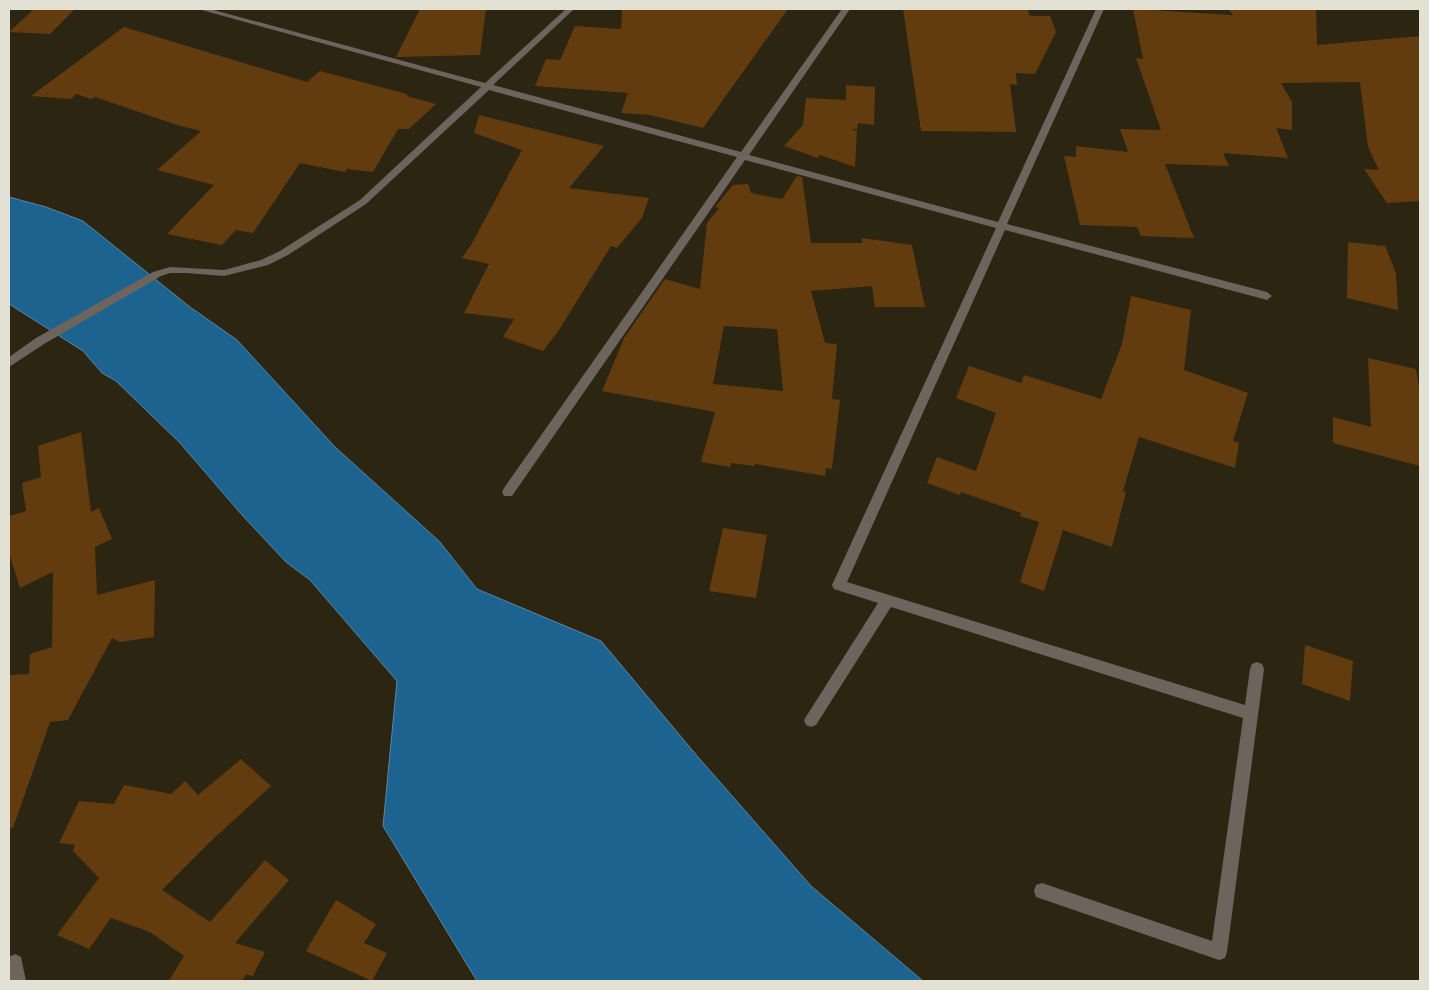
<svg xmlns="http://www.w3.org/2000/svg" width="1429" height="990" viewBox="0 0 1429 990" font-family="'Source Serif 4',serif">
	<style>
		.water { fill: #1d6390; stroke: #5888a4 }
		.building { fill: #623c0f; fill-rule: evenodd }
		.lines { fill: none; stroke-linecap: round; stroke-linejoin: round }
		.street { fill: #6c645d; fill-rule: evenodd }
	</style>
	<rect width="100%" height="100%" fill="#2b2512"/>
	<path class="water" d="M 9,197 L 46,207 L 83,221 L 190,307 L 237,340 L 335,447 L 439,541 L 477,589 L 601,641 L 698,757 L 811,886 L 923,981 L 477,981 L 383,826 L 397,681 L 310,580 L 286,562 L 242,515 L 180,443 L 116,381 L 102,373 L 83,351 L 9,304 Z"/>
	<g class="building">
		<path d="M 34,9 L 75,9 L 50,34 L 9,32 Z"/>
		<path d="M 420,9 L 486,9 L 480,55 L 396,57 Z"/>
		<path d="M 622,9 L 788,9 L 703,128 L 650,115 L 621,113 L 628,93 L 535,86 L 546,59 L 560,60 L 575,26 L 621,29 Z"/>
		<path d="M 903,9 L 1027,9 L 1030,16 L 1050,16 L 1056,32 L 1035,74 L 1016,73 L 1017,85 L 1010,84 L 1016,132 L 921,131 Z"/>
		<path d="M 1133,9 L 1233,15 L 1228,9 L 1316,9 L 1317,45 L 1420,36 L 1420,201 L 1387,203 L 1364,169 L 1379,170 L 1368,147 L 1360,82 L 1281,83 L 1292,102 L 1292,130 L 1276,128 L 1288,158 L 1223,153 L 1229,166 L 1165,164 L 1194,238 L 1141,236 L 1137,227 L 1080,225 L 1064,156 L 1076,157 L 1076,146 L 1128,152 L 1120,129 L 1161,130 L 1136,58 L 1143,59 Z"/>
		<path d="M 124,27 L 307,82 L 320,71 L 407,94 L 407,96 L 436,104 L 409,129 L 398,129 L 373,172 L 347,169 L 345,172 L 300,163 L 253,233 L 236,230 L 222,245 L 167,234 L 214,185 L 157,170 L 201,131 L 177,125 L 95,97 L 91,99 L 76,94 L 71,99 L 31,96 Z"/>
		<path d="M 846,85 L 875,87 L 874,125 L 858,123 L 857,129 L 852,129 L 857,131 L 855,167 L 820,155 L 818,158 L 784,146 L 803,125 L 806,98 L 846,100 Z"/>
		<path d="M 479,115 L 604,146 L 569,188 L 649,198 L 642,218 L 617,248 L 611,246 L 559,330 L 543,351 L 503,337 L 514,319 L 464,313 L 489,264 L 462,258 L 471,245 L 522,150 L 474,133 Z"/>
		<path d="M 797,176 L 802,177 L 811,243 L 862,243 L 862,238 L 912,245 L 925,307 L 875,307 L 872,286 L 811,291 L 825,343 L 837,344 L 832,399 L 840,400 L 832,469 L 826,468 L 825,476 L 755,464 L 754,466 L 731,463 L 730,467 L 701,462 L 715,412 L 602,391 L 624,338 L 665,279 L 700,289 L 707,223 L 719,208 L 715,207 L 733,185 L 748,184 L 751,193 L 782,199 ZM 724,326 L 777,329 L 783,391 L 713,384 Z"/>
		<path d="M 1348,242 L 1385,246 L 1396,273 L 1398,310 L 1347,298 Z"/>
		<path d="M 1131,296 L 1191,310 L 1184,370 L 1248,393 L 1233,441 L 1239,443 L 1235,468 L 1139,437 L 1123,491 L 1126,492 L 1112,547 L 1063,530 L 1044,591 L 1020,582 L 1039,522 L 1020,516 L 1021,513 L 961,492 L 960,495 L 927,483 L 937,457 L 976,471 L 996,413 L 956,398 L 969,366 L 1021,383 L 1024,375 L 1101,399 L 1122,344 Z"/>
		<path d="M 1368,358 L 1416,369 L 1420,393 L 1420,466 L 1333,443 L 1333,417 L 1371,427 Z"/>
		<path d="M 81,432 L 91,512 L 99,508 L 112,539 L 95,547 L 97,595 L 155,580 L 154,637 L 120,642 L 112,638 L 68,720 L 50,722 L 13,828 L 9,828 L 9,675 L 29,674 L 30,654 L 52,647 L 53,572 L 20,588 L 9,553 L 9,516 L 26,511 L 22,483 L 41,477 L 38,446 Z"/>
		<path d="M 723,528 L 767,535 L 756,598 L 709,591 Z"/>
		<path d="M 1305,645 L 1353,661 L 1350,701 L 1302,684 Z"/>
		<path d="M 241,759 L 271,786 L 209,843 L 162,890 L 210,922 L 265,860 L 289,880 L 235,943 L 265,952 L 253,976 L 246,974 L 242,981 L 169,981 L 184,956 L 150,932 L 111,918 L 89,949 L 57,935 L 99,878 L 73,851 L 75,845 L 59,843 L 79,801 L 114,804 L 124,785 L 171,794 L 185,781 L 198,795 Z"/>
		<path d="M 336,900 L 376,924 L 364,943 L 387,953 L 372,981 L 306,951 Z"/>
	</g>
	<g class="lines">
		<g class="street">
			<path d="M 198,9 L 210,9 L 485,83 L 566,9 L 574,9 L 493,85 L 741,152 L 842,9 L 850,9 L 749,155 L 998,222 L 1096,9 L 1104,9 L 1007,224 L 1267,292 L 1272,296 L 1267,300 L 1005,230 L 847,582 L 1245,705 L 1250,669 L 1252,664 L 1257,662 L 1262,664 L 1264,669 L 1227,952 L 1225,958 L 1219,960 L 1042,899 L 1036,897 L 1034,891 L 1036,885 L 1042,883 L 1212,941 L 1243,718 L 891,607 L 816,725 L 811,727 L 806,725 L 804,720 L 878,603 L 834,589 L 832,585 L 996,228 L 745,160 L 512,496 L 504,496 L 502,492 L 504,488 L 737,157 L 489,90 L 366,204 L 288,255 L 268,265 L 224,276 L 186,273 L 170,273 L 161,276 L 44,344 L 9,367 L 9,357 L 36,338 L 153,272 L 170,267 L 224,270 L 261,260 L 280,251 L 360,200 L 481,87 Z"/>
			<path d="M 15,954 L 21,957 L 26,981 L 10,981 L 9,957 Z"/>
		</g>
	</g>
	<rect width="1429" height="990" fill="none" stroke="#e3e0d4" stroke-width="20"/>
</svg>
